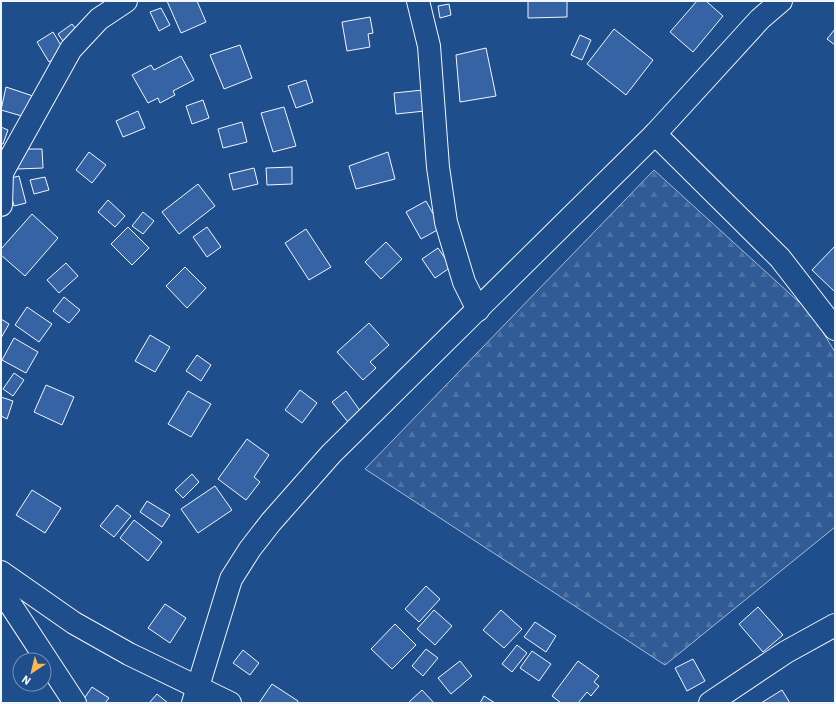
<svg xmlns="http://www.w3.org/2000/svg" width="836" height="704" viewBox="0 0 836 704" font-family="'IBM Plex Sans',sans-serif">
	<style>
		.forest { fill: url(#forest-firs); stroke: #a8bbd7 }
		.building { fill: #3563a3; stroke: #f2f6ff }
		.lines { fill: none; stroke-linecap: round; stroke-linejoin: round }
		.minor-casing { stroke: #f2f6ff; stroke-width: 24 }
		.tertiary-casing { stroke: #f2f6ff; stroke-width: 24 }
		.minor { stroke: #1f4e8c; stroke-width: 22 }
		.tertiary { stroke: #1f4e8c; stroke-width: 22 }
	</style>
	<defs>
		<pattern id="forest-firs" width="22" height="20" patternUnits="userSpaceOnUse"><rect width="22" height="20" fill="#305b95"/><path d="M5 1l3.5 6h-7zM16 11l3.5 6h-7z" fill="#4e73a5"/></pattern>
	</defs>
	<rect width="100%" height="100%" fill="#1f4e8c"/>
	<path class="forest" d="M 654,170 L 811,313 L 835,352 L 835,527 L 665,665 L 365,469 Z"/>
	<g class="building">
		<path d="M 167,1 L 197,1 L 206,22 L 181,33 Z"/>
		<path d="M 528,1 L 567,1 L 567,17 L 528,18 Z"/>
		<path d="M 697,1 L 706,1 L 723,16 L 693,52 L 670,32 Z"/>
		<path d="M 449,4 L 451,15 L 440,18 L 438,6 Z"/>
		<path d="M 161,8 L 170,25 L 159,31 L 150,12 Z"/>
		<path d="M 370,17 L 373,33 L 368,34 L 370,47 L 347,51 L 342,22 Z"/>
		<path d="M 72,24 L 80,34 L 65,44 L 58,34 Z"/>
		<path d="M 614,29 L 653,60 L 626,95 L 587,64 Z"/>
		<path d="M 835,29 L 835,45 L 827,39 Z"/>
		<path d="M 53,32 L 65,52 L 49,62 L 37,42 Z"/>
		<path d="M 580,35 L 591,40 L 582,60 L 571,55 Z"/>
		<path d="M 240,45 L 252,78 L 224,89 L 210,55 Z"/>
		<path d="M 486,48 L 496,96 L 460,102 L 456,55 Z"/>
		<path d="M 181,56 L 194,80 L 173,91 L 175,95 L 160,103 L 158,98 L 148,103 L 132,75 L 151,65 L 154,70 Z"/>
		<path d="M 306,80 L 313,102 L 296,108 L 288,86 Z"/>
		<path d="M 6,87 L 36,97 L 29,118 L 1,110 Z"/>
		<path d="M 423,90 L 425,111 L 396,114 L 394,93 Z"/>
		<path d="M 203,100 L 209,118 L 192,124 L 186,106 Z"/>
		<path d="M 284,107 L 296,146 L 273,152 L 261,113 Z"/>
		<path d="M 138,111 L 145,128 L 123,137 L 116,121 Z"/>
		<path d="M 242,122 L 247,142 L 223,148 L 218,129 Z"/>
		<path d="M 1,127 L 8,130 L 3,144 L 1,144 Z"/>
		<path d="M 16,149 L 42,149 L 43,168 L 17,169 Z"/>
		<path d="M 89,152 L 106,165 L 92,183 L 76,170 Z"/>
		<path d="M 388,152 L 395,179 L 356,189 L 349,166 Z"/>
		<path d="M 292,167 L 292,184 L 267,185 L 266,168 Z"/>
		<path d="M 254,168 L 258,184 L 233,190 L 229,174 Z"/>
		<path d="M 19,176 L 26,203 L 14,206 L 7,179 Z"/>
		<path d="M 45,177 L 49,190 L 34,194 L 30,180 Z"/>
		<path d="M 198,184 L 215,206 L 179,234 L 162,212 Z"/>
		<path d="M 108,200 L 125,216 L 115,227 L 98,212 Z"/>
		<path d="M 426,201 L 441,228 L 421,239 L 406,212 Z"/>
		<path d="M 143,212 L 154,221 L 143,234 L 132,226 Z"/>
		<path d="M 32,214 L 58,238 L 25,276 L 1,255 L 1,249 Z"/>
		<path d="M 128,227 L 149,248 L 132,265 L 111,244 Z"/>
		<path d="M 207,227 L 221,247 L 207,257 L 193,237 Z"/>
		<path d="M 306,229 L 331,267 L 309,280 L 285,243 Z"/>
		<path d="M 386,242 L 402,259 L 381,279 L 365,262 Z"/>
		<path d="M 835,246 L 835,292 L 812,270 Z"/>
		<path d="M 438,248 L 451,267 L 435,278 L 422,259 Z"/>
		<path d="M 66,263 L 78,276 L 59,293 L 47,280 Z"/>
		<path d="M 185,267 L 206,288 L 187,308 L 166,286 Z"/>
		<path d="M 64,297 L 80,310 L 69,323 L 53,311 Z"/>
		<path d="M 27,307 L 52,324 L 39,342 L 15,325 Z"/>
		<path d="M 1,319 L 9,324 L 1,338 Z"/>
		<path d="M 369,323 L 389,345 L 370,362 L 376,368 L 363,380 L 337,352 Z"/>
		<path d="M 150,335 L 170,347 L 155,372 L 135,361 Z"/>
		<path d="M 14,338 L 38,352 L 26,373 L 2,360 Z"/>
		<path d="M 197,355 L 211,365 L 201,381 L 186,371 Z"/>
		<path d="M 14,373 L 24,380 L 13,396 L 3,389 Z"/>
		<path d="M 46,385 L 74,397 L 62,425 L 34,412 Z"/>
		<path d="M 300,390 L 317,403 L 302,423 L 285,410 Z"/>
		<path d="M 188,391 L 211,404 L 191,437 L 168,424 Z"/>
		<path d="M 346,391 L 361,412 L 348,422 L 332,402 Z"/>
		<path d="M 1,397 L 13,401 L 7,419 L 1,416 Z"/>
		<path d="M 247,439 L 269,455 L 254,477 L 260,482 L 246,500 L 218,479 Z"/>
		<path d="M 192,474 L 199,482 L 183,498 L 175,490 Z"/>
		<path d="M 215,486 L 232,510 L 198,533 L 181,509 Z"/>
		<path d="M 32,490 L 61,508 L 45,533 L 16,515 Z"/>
		<path d="M 147,501 L 170,515 L 162,527 L 140,512 Z"/>
		<path d="M 117,505 L 131,516 L 114,537 L 100,526 Z"/>
		<path d="M 134,520 L 162,542 L 148,561 L 120,538 Z"/>
		<path d="M 426,586 L 440,599 L 419,622 L 405,609 Z"/>
		<path d="M 165,604 L 186,618 L 170,643 L 148,628 Z"/>
		<path d="M 758,607 L 783,635 L 763,652 L 739,624 Z"/>
		<path d="M 434,610 L 452,626 L 435,645 L 417,629 Z"/>
		<path d="M 501,610 L 522,629 L 504,648 L 483,630 Z"/>
		<path d="M 535,622 L 556,636 L 546,652 L 524,637 Z"/>
		<path d="M 395,624 L 416,645 L 392,669 L 371,649 Z"/>
		<path d="M 517,645 L 527,653 L 512,672 L 502,664 Z"/>
		<path d="M 426,649 L 438,658 L 423,676 L 412,666 Z"/>
		<path d="M 243,650 L 259,663 L 250,675 L 233,663 Z"/>
		<path d="M 532,651 L 551,664 L 539,681 L 520,668 Z"/>
		<path d="M 693,659 L 705,681 L 687,691 L 675,668 Z"/>
		<path d="M 460,661 L 472,676 L 451,694 L 438,678 Z"/>
		<path d="M 578,661 L 599,676 L 594,682 L 599,686 L 591,696 L 587,692 L 578,703 L 561,703 L 552,696 Z"/>
		<path d="M 272,684 L 298,701 L 297,703 L 259,703 Z"/>
		<path d="M 92,687 L 109,698 L 105,703 L 81,703 Z"/>
		<path d="M 422,690 L 434,703 L 408,703 Z"/>
		<path d="M 782,690 L 790,703 L 761,703 Z"/>
		<path d="M 157,694 L 168,703 L 149,703 Z"/>
		<path d="M 484,696 L 495,703 L 480,703 Z"/>
	</g>
	<g class="lines">
		<g class="minor-casing">
			<g id="minor">
				<path d="M 418,1 L 429,46 L 438,167 L 446,222 L 464,282 L 478,310"/>
				<path d="M 655,134 L 780,258 L 835,329"/>
				<path d="M 1,205 L 2,173 L 71,49 L 99,19 L 126,1"/>
				<path d="M 1,572 L 74,623 L 129,654 L 230,703"/>
				<path d="M 1,590 L 75,703"/>
				<path d="M 710,703 L 786,652 L 835,625"/>
			</g>
		</g>
		<g class="tertiary-casing">
			<path id="tertiary" d="M 193,703 L 231,579 L 250,549 L 271,522 L 331,454 L 655,134 L 760,19 L 781,1"/>
		</g>
		<use href="#minor" class="minor"/>
		<use href="#tertiary" class="tertiary"/>
	</g>
	<rect width="836" height="704" fill="none" stroke="#f2f6ff" stroke-width="4"/>
	<g transform="translate(32 672) rotate(215)"><circle r="19" fill="#1f4e8c" stroke="#7391ba"/>
	<path d="M0-3L7 15L0 10L-7 15Z" fill="#ffb74d"/>
	<text y="-6" font-size="11" font-weight="bold" text-anchor="middle" fill="#f2f6ff">N</text>
	</g>
</svg>
